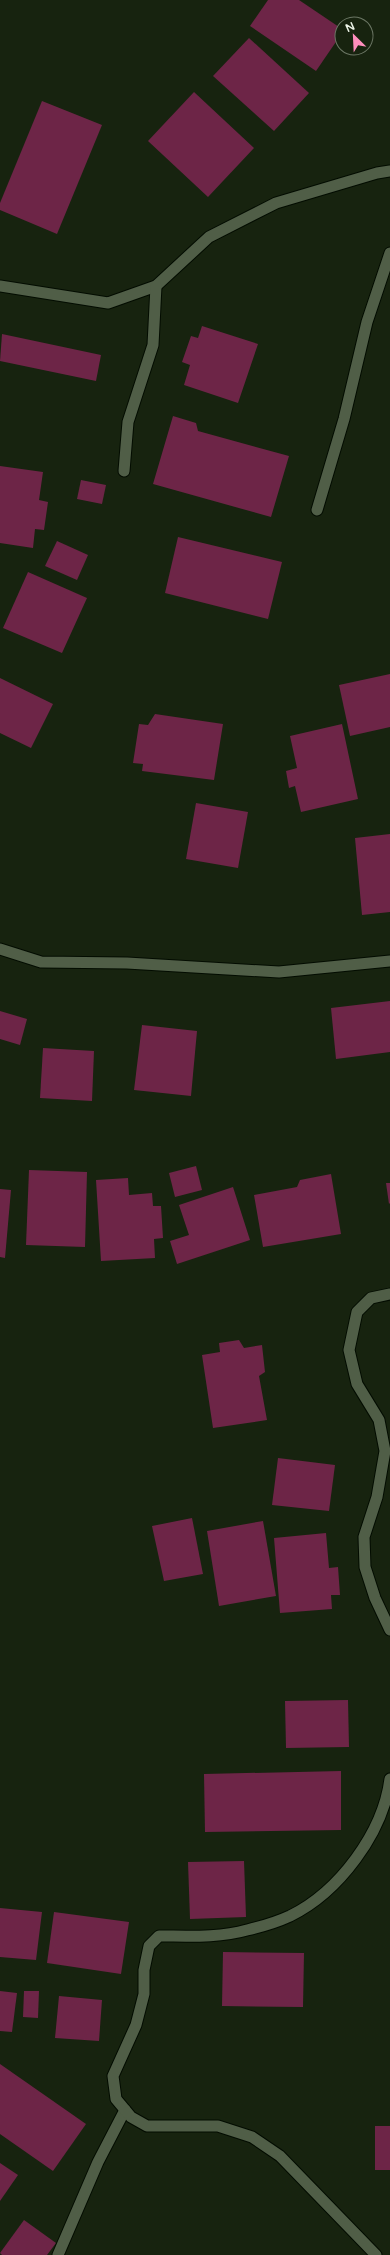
<svg xmlns="http://www.w3.org/2000/svg" width="390" height="2255" viewBox="0 0 390 2255" font-family="'Varela Round',sans-serif">
	<style>
		.building { fill: #6d2547 }
		.lines { fill: none; stroke-linecap: round; stroke-linejoin: round }
		.minor-casing { stroke: #030c00; stroke-width: 13 }
		.minor { stroke: #505e47; stroke-width: 11 }
	</style>
	<rect width="100%" height="100%" fill="#17230f"/>
	<g class="building">
		<path d="M 268,0 L 299,0 L 342,29 L 342,33 L 316,71 L 250,26 Z"/>
		<path d="M 249,38 L 309,93 L 274,131 L 213,76 Z"/>
		<path d="M 194,92 L 254,148 L 208,197 L 148,141 Z"/>
		<path d="M 42,101 L 102,125 L 57,234 L 0,210 L 0,203 Z"/>
		<path d="M 202,326 L 258,344 L 238,403 L 184,385 L 190,365 L 182,362 L 191,336 L 198,338 Z"/>
		<path d="M 2,334 L 101,355 L 96,381 L 0,361 Z"/>
		<path d="M 173,416 L 196,423 L 198,431 L 289,456 L 271,517 L 153,484 Z"/>
		<path d="M 0,466 L 43,472 L 39,500 L 48,502 L 44,530 L 35,529 L 33,548 L 0,543 Z"/>
		<path d="M 81,480 L 106,485 L 102,504 L 77,499 Z"/>
		<path d="M 178,537 L 282,562 L 268,619 L 165,593 Z"/>
		<path d="M 57,541 L 88,555 L 77,580 L 45,566 Z"/>
		<path d="M 28,572 L 87,598 L 62,653 L 3,628 Z"/>
		<path d="M 390,674 L 390,727 L 350,736 L 339,685 Z"/>
		<path d="M 0,678 L 53,704 L 31,748 L 0,733 Z"/>
		<path d="M 155,714 L 223,724 L 214,780 L 142,771 L 143,764 L 133,763 L 139,724 L 148,725 Z"/>
		<path d="M 342,724 L 358,799 L 301,812 L 295,786 L 289,788 L 286,771 L 297,768 L 290,736 Z"/>
		<path d="M 196,803 L 248,812 L 238,868 L 186,859 Z"/>
		<path d="M 390,834 L 390,912 L 362,915 L 355,838 Z"/>
		<path d="M 390,1001 L 390,1052 L 336,1059 L 331,1008 Z"/>
		<path d="M 0,1011 L 27,1019 L 20,1045 L 0,1039 Z"/>
		<path d="M 142,1025 L 197,1031 L 191,1096 L 134,1090 Z"/>
		<path d="M 43,1048 L 94,1051 L 92,1101 L 40,1098 Z"/>
		<path d="M 196,1166 L 202,1190 L 175,1197 L 169,1173 Z"/>
		<path d="M 29,1170 L 87,1172 L 85,1247 L 26,1245 Z"/>
		<path d="M 331,1174 L 341,1234 L 263,1247 L 254,1195 L 297,1187 L 300,1180 Z"/>
		<path d="M 128,1178 L 129,1195 L 152,1193 L 153,1206 L 161,1206 L 163,1238 L 154,1239 L 155,1258 L 101,1261 L 96,1180 Z"/>
		<path d="M 386,1183 L 390,1183 L 390,1203 L 389,1204 Z"/>
		<path d="M 233,1187 L 250,1240 L 177,1264 L 170,1241 L 189,1235 L 179,1205 Z"/>
		<path d="M 0,1189 L 11,1190 L 5,1258 L 0,1257 Z"/>
		<path d="M 239,1340 L 244,1348 L 262,1345 L 265,1372 L 259,1376 L 267,1420 L 213,1428 L 202,1355 L 220,1352 L 219,1343 Z"/>
		<path d="M 278,1458 L 335,1465 L 329,1511 L 272,1505 Z"/>
		<path d="M 192,1518 L 203,1574 L 164,1581 L 152,1526 Z"/>
		<path d="M 263,1521 L 276,1596 L 219,1606 L 207,1531 Z"/>
		<path d="M 326,1533 L 329,1568 L 338,1567 L 340,1595 L 331,1595 L 332,1609 L 280,1613 L 274,1538 Z"/>
		<path d="M 348,1700 L 349,1747 L 286,1748 L 285,1701 Z"/>
		<path d="M 341,1771 L 341,1830 L 205,1832 L 204,1774 Z"/>
		<path d="M 244,1861 L 246,1917 L 190,1919 L 188,1862 Z"/>
		<path d="M 0,1908 L 42,1912 L 36,1960 L 0,1957 Z"/>
		<path d="M 54,1912 L 129,1922 L 121,1974 L 47,1963 Z"/>
		<path d="M 223,1952 L 304,1953 L 303,2007 L 222,2006 Z"/>
		<path d="M 0,1991 L 17,1993 L 12,2032 L 0,2031 Z"/>
		<path d="M 24,1991 L 39,1991 L 38,2018 L 23,2017 Z"/>
		<path d="M 59,1996 L 102,2000 L 99,2041 L 55,2038 Z"/>
		<path d="M 0,2064 L 86,2124 L 53,2171 L 0,2134 Z"/>
		<rect x="375" y="2126" width="15" height="44"/>
		<path d="M 0,2163 L 18,2175 L 0,2201 Z"/>
		<path d="M 24,2220 L 56,2243 L 47,2255 L 2,2255 L 0,2253 Z"/>
	</g>
	<g class="lines">
		<g class="minor-casing">
			<g id="minor">
				<path d="M 0,286 L 108,303 L 156,286 L 209,237 L 276,203 L 377,173 L 390,171"/>
				<path d="M 124,471 L 128,422 L 153,345 L 156,286"/>
				<path d="M 317,510 L 344,419 L 367,322 L 390,253"/>
				<path d="M 0,949 L 41,962 L 127,963 L 279,972 L 390,961"/>
				<path d="M 390,1294 L 371,1298 L 357,1312 L 349,1350 L 357,1384 L 379,1420 L 385,1451 L 377,1497 L 364,1537 L 365,1567 L 375,1598 L 390,1630"/>
				<path d="M 58,2255 L 98,2162 L 125,2110"/>
				<path d="M 376,2255 L 280,2156 L 252,2137 L 218,2126 L 147,2126 L 131,2117 L 116,2099 L 113,2076 L 136,2025 L 144,1994 L 144,1970 L 149,1946 L 159,1936 C 187,1936 219,1938 247,1930 C 260,1927 277,1922 290,1916 C 339,1892 383,1833 390,1779"/>
			</g>
		</g>
		<use href="#minor" class="minor"/>
	</g>
	<g transform="translate(354 36) rotate(336)"><circle r="19" fill="#17230f" stroke="#6c7765"/>
	<path d="M0-3L7 15L0 10L-7 15Z" fill="#fe8ebd"/>
	<text y="-6" font-size="11" font-weight="bold" text-anchor="middle" fill="#ecf4e7">N</text>
	</g>
</svg>
